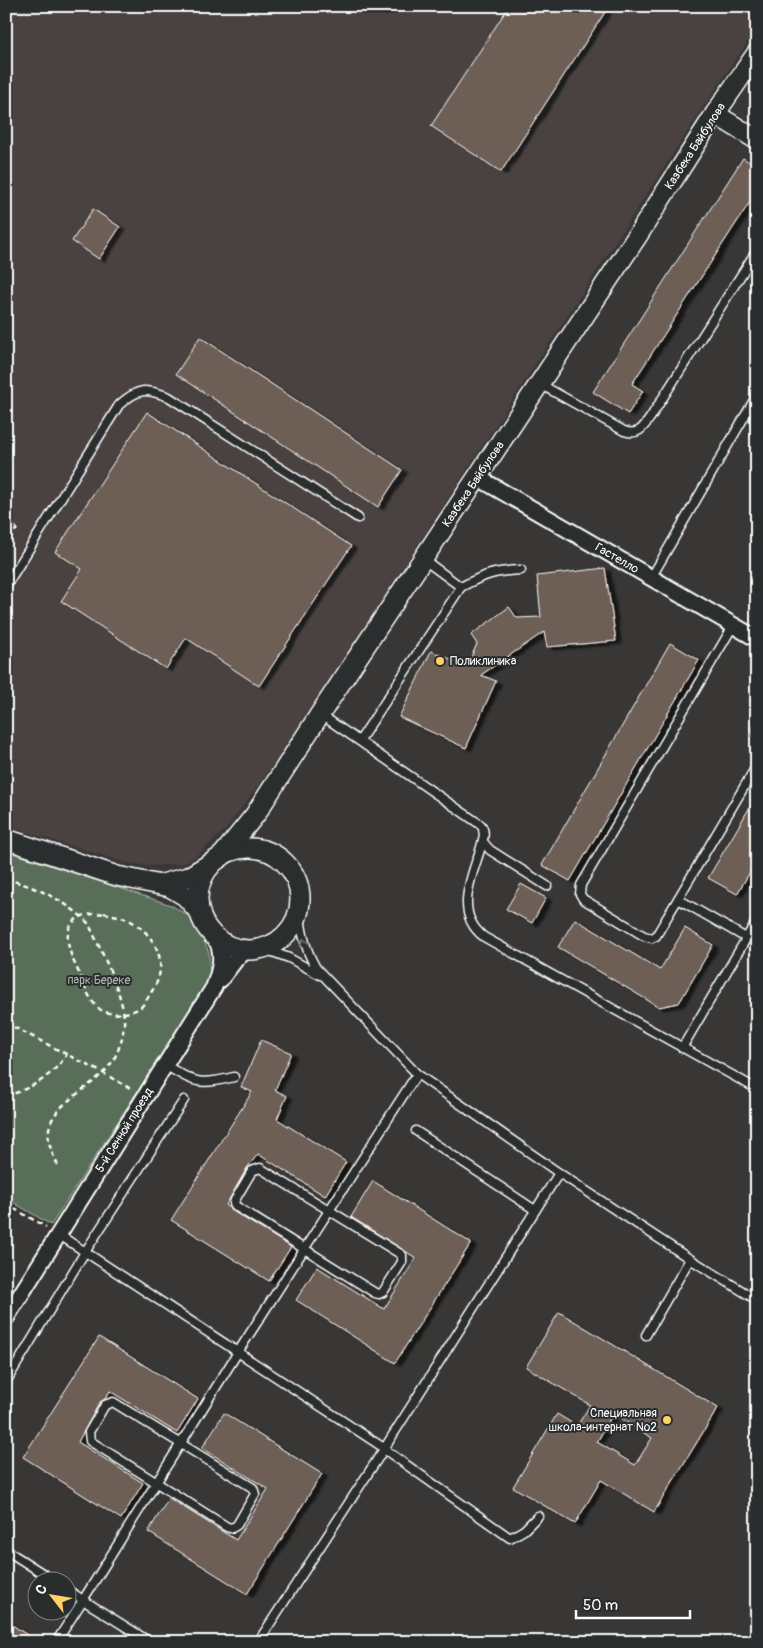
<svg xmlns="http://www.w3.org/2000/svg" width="763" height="1648" viewBox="0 0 763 1648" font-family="Pangolin,sans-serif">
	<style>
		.built { fill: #484340 }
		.green { fill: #586e59; stroke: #acb6ac }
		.building { fill: #6e5e56; stroke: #fff; fill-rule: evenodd; filter: url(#shadow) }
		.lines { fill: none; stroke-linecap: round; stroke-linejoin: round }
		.service-casing { stroke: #fff; stroke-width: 11 }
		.minor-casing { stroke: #fff; stroke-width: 19 }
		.tertiary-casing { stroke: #fff; stroke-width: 22 }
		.path { stroke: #fff; stroke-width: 2.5; stroke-dasharray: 5 4; stroke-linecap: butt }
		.service { stroke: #2a2d2e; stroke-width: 8 }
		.minor { stroke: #2a2d2e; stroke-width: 15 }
		.tertiary { stroke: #2a2d2e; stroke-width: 19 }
		.rail-casing { stroke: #fff; stroke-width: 5.5 }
		.rail { stroke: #2a2d2e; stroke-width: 4; stroke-dasharray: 11; stroke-linecap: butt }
		.oneway { stroke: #6a6c6d }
		.poi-dot { fill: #ffd166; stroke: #2a2d2e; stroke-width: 2 }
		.labels { text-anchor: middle; stroke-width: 4; stroke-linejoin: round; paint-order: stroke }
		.street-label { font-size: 12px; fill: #fff; stroke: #2a2d2e }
		.poi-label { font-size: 12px; fill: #fff; stroke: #2a2d2e; text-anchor: start }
		.park-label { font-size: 12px; fill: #acb6ac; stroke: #2a2d2e }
	</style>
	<defs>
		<filter id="shadow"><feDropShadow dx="5.5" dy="3" stdDeviation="1" flood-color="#0009"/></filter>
	</defs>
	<rect width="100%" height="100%" fill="#383736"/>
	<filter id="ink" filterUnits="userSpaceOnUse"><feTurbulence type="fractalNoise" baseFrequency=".02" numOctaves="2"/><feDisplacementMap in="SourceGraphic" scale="10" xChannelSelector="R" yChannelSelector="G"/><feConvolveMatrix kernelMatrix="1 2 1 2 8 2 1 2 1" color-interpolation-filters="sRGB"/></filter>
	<g filter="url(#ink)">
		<path class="built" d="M 6,6 L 757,6 L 757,28 L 708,100 L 282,753 L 226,829 L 194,858 L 181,864 L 149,866 L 124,862 L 6,826 Z"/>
		<path class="green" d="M 6,851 L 171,905 L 189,916 L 200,931 L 209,953 L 210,979 L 51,1225 L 6,1198 Z"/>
		<g class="building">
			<path d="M 509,6 L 609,6 L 501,172 L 431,126 Z"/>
			<path d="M 743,158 L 757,167 L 757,191 L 632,384 L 643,391 L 628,414 L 593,392 Z"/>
			<path d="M 93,209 L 120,227 L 99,259 L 72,241 Z"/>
			<path d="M 200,337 L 402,470 L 378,507 L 176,374 Z"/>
			<path d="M 147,412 L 351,546 L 259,686 L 186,638 L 166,669 L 61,601 L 82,569 L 55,552 Z"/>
			<path d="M 605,568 L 616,641 L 547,647 L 544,632 L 481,675 L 496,681 L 466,748 L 399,717 L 431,651 L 467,666 L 477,644 L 471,635 L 509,607 L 517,618 L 541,617 L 537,576 Z"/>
			<path d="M 670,643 L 699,660 L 570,881 L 542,865 Z"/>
			<path d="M 757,795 L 757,860 L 737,894 L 708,878 Z"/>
			<path d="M 521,884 L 546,898 L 532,923 L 506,909 Z"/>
			<path d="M 575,919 L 660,970 L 685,928 L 713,945 L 679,1003 L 659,1007 L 558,947 Z"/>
			<path d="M 261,1040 L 291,1053 L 275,1090 L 287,1096 L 277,1119 L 346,1162 L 325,1196 L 258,1154 L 247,1168 L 226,1205 L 234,1212 L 291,1247 L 269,1281 L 171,1220 L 252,1092 L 241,1087 Z"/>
			<path d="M 373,1181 L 471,1243 L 395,1363 L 296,1300 L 317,1267 L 384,1309 L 416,1258 L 351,1217 Z"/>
			<path d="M 559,1312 L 718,1408 L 654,1512 L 601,1480 L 575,1524 L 513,1487 L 557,1414 L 577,1426 L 590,1405 L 526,1367 ZM 613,1414 L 652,1438 L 635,1465 L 597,1442 Z"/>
			<path d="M 99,1337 L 198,1399 L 177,1433 L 110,1391 L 105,1399 L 100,1402 L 78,1442 L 143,1483 L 121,1519 L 23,1457 Z"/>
			<path d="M 224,1413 L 322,1474 L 247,1594 L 148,1532 L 169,1498 L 236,1540 L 268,1489 L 202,1448 Z"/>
			<path d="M 6,1621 L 38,1642 L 6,1642 Z"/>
		</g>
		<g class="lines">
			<g class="service-casing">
				<g id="service">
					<path d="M 540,384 L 624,431 C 638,436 643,428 650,418 L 757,250"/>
					<path d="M 651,578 L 757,395"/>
					<path d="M 6,586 L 119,405 C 138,388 145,388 169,397 L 358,518"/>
					<path d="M 461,587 C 483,575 495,571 521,570"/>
					<path d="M 733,626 L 581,885 L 580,894 L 583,899 L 644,936 L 652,938 L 656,936 L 757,765"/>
					<path d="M 320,714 L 481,825 C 486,832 483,840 481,847 C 472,877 453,913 484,937 L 757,1089"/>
					<path d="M 757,727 L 757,735"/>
					<path d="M 360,740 L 461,587 L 423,559"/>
					<path d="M 483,842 L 490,850 L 547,886"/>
					<path d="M 299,899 C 300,924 303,946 316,968 L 417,1074 L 559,1173 L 690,1259 L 757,1300"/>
					<path d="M 678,899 L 746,938"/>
					<path d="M 262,948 L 289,958 L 320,975"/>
					<path d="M 682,1048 L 757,920"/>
					<path d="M 165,1065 C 196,1083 198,1086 234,1077"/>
					<path d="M 416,1131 L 535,1210"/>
					<path d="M 260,1168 L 402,1255 L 402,1262 L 383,1292 L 379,1294 L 375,1293 L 237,1207 L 234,1204 L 235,1200 L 252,1171 Z"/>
					<path d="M 58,1234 L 384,1448"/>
					<path d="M 646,1335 L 690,1259"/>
					<path d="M 6,1382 L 85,1252 L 184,1100"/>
					<path d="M 113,1402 L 253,1488 L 255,1494 L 237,1525 L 232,1528 L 227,1527 L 90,1441 L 89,1432 L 105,1405 Z"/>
					<path d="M 384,1449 L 510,1538 L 524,1530 L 538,1516"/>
					<path d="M 6,1550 L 53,1580"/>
					<path d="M 68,1590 L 83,1600 L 238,1352 L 417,1074"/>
					<path d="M 56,1642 L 83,1600 L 150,1642"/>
					<path d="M 258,1642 L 384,1449 L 559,1173"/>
				</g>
			</g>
			<g class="minor-casing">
				<g id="minor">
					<path d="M 477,477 L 757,639"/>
					<path d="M 220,980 L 236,959 L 248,949"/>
					<path d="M 6,1318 L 214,987 C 220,970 225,954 215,937"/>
				</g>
			</g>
			<g class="tertiary-casing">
				<g id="tertiary">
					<path d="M 715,114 L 757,140"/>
					<path d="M 6,839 L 117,876 L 170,887 L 185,896 L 200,913"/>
					<circle cx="249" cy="899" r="51"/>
					<path d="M 162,884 L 188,877 L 221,857 L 255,815 L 320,714 L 638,235 L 715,114 L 757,53"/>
				</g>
			</g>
			<g class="path">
				<path d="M 6,879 C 37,887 67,901 89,924 C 100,950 126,998 124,1024 C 123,1041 116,1061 103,1073 C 73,1102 29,1113 58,1165"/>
				<path d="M 104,913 C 112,915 120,916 127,919 C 155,933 171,963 152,991 C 148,997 144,1006 138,1009 C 127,1014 111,1016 101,1010 C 90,1003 86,988 81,977 C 73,960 55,928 82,916 C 88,914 98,914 104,913 Z"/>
				<path d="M 6,1023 L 103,1073 L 133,1090"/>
				<path d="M 6,1096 C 31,1089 53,1076 67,1054"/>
				<path d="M 6,1204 L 46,1227"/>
			</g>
			<use href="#service" class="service"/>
			<use href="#minor" class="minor"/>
			<use href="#tertiary" class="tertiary"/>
			<g class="rail-casing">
				<g id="rail">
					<path d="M 6,523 L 15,529"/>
					<path d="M 6,539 L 8,539"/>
				</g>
			</g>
			<use href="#rail" class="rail"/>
		</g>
		<defs><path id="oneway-chevron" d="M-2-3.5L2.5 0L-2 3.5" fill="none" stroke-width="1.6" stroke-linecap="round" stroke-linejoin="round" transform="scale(1.25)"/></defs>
		<use class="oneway" href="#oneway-chevron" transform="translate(304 942) rotate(-106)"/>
	</g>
	<g class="poi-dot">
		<circle cx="440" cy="661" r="5"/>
		<circle cx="667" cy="1420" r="5"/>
	</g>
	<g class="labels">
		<g class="street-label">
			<text transform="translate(695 146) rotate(-57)" y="4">Казбека Байбулова</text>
			<text transform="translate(473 484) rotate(-56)" y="4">Казбека Байбулова</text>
			<text transform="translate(617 558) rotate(30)" y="4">Гастелло</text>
			<text transform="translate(124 1130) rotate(-58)" y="4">5-й Сенной проезд</text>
		</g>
		<g class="poi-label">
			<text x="450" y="665">Поликлиника</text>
			<text x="657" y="1417" text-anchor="end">Специальная<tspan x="657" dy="14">школа-интернат №2</tspan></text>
		</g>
		<g class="park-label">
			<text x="99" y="984">парк Береке</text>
		</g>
	</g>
	<rect width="763" height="1648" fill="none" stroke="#2a2d2e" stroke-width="25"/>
	<rect x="12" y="12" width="738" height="1623" fill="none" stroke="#fff" stroke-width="2" filter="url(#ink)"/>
	<g transform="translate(52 1596) rotate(301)"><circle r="24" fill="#2a2d2e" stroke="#7f8182"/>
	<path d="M0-4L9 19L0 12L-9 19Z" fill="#ffd166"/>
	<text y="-8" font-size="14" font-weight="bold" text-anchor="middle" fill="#ffffff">С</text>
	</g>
	<path d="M576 1610v8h114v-8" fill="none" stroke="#ffffff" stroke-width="2.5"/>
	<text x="583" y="1610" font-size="15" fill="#ffffff" stroke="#2a2d2e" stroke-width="4" paint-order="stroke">50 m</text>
</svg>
